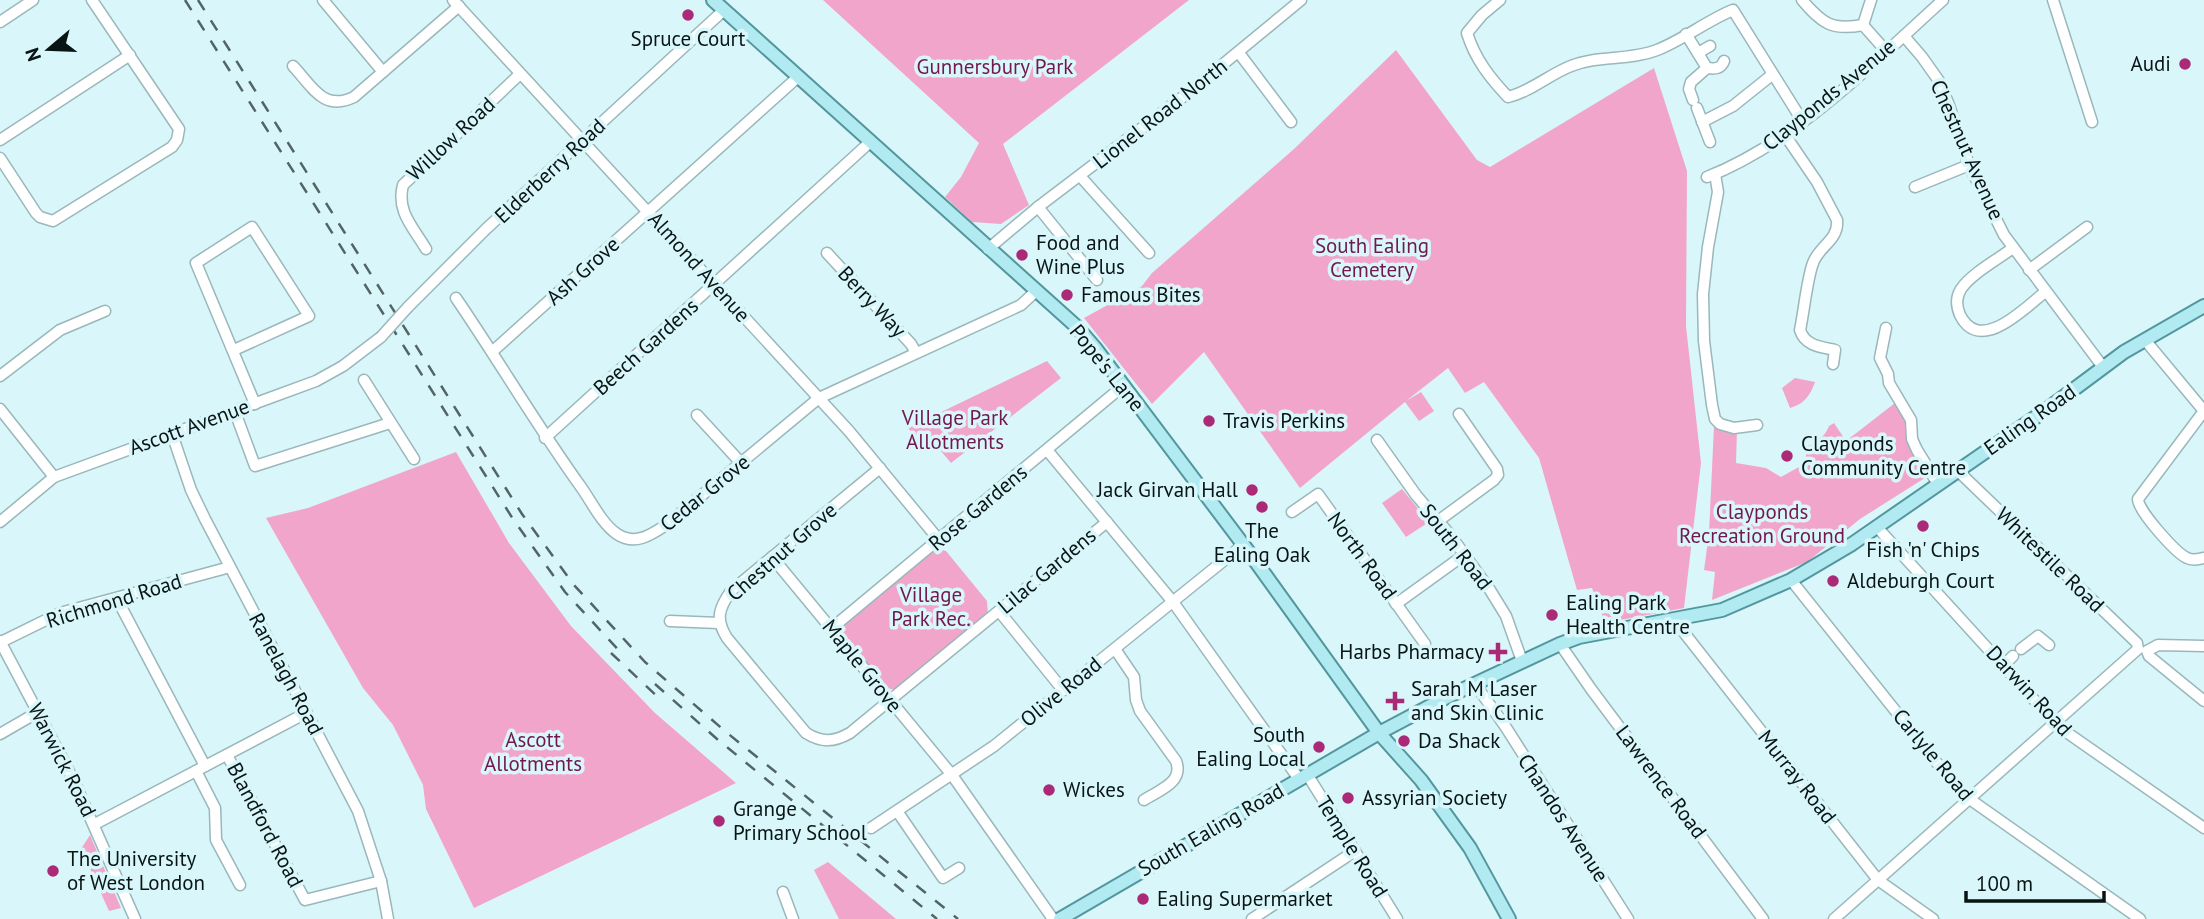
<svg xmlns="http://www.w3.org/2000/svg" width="2204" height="919" viewBox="0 0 2204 919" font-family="'PT Sans',sans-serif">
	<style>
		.green { fill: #f2a5ca }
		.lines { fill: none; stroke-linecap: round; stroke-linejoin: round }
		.minor-casing { stroke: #9ab7ba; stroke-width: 13 }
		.major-casing { stroke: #54969e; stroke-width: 16 }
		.minor { stroke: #fff; stroke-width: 10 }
		.major { stroke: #b1eaf1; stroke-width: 12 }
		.rail { stroke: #526466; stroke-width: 2.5; stroke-dasharray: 12 12; stroke-linecap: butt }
		.minor-bridge-casing { stroke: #9ab7ba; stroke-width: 13; stroke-linecap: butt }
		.minor-bridge { stroke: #fff; stroke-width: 10 }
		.poi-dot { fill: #ab2a77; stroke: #d9f7fa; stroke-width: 2.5 }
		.labels { text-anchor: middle; stroke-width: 7; stroke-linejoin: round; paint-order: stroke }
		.poi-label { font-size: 21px; fill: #091415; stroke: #d9f7fa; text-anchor: start }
		.park-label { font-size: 21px; fill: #72184e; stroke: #d9f7fa }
		.street-label { font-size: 21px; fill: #091415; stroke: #d9f7fa }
	</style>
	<rect width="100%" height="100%" fill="#d9f7fa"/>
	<g class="green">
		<path d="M 823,0 L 1189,0 L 1003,144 L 1029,205 L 1001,224 L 972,222 L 945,197 L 961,177 L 979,143 Z"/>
		<path d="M 1396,50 L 1477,160 L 1490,167 L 1654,68 L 1687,171 L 1686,326 L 1701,463 L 1684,608 L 1605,623 L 1592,588 L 1577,590 L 1539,458 L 1484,382 L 1465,393 L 1448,368 L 1406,401 L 1421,392 L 1434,411 L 1419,421 L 1405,402 L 1300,488 L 1204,352 L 1152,404 L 1084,318 L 1142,286 L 1152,273 L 1294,149 Z"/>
		<path d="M 1047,361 L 1061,378 L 951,463 L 935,444 L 926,450 L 908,428 Z"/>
		<path d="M 1795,378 L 1815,382 C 1810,396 1804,404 1790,408 L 1782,388 Z"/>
		<path d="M 1895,403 L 1905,422 L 1908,443 L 1928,476 L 1860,519 L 1807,562 L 1712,600 L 1715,572 L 1704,570 L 1709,533 L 1714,426 L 1737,430 L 1736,463 L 1766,468 L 1781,477 L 1806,463 L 1806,447 C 1817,442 1824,438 1829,426 L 1834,423 L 1846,441 Z"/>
		<path d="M 456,452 L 509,543 L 571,626 L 655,713 L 736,783 L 474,908 L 426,809 L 423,785 L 393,725 L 363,688 L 266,518 L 308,508 Z"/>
		<path d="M 1402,489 L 1429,522 L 1406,537 L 1382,503 Z"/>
		<path d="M 935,548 L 946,551 L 987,601 L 988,616 L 901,689 L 890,689 L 863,661 L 842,633 L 845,623 Z"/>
		<path d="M 90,835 L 121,908 L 109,911 L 81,849 Z"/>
		<path d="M 828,862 L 896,919 L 839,919 L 814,870 Z"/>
	</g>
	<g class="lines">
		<g class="minor-casing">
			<g id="minor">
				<path d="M 323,0 L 383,72"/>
				<path d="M 453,0 L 849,431 L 939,540"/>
				<path d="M 1500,0 L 1482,15 L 1467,33 C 1475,59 1490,78 1508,97 C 1530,92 1550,74 1571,66 C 1598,55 1629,61 1657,50 C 1683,40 1706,21 1733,10 L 1803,122"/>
				<path d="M 1802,0 C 1822,23 1831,31 1863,25"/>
				<path d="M 2053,0 L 2092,122"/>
				<path d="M 0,22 L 33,0"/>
				<path d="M 1863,25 L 1886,51"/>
				<path d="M 1863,25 L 1871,0"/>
				<path d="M 1686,34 L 1707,68"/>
				<path d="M 1904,36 L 1922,57 L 1939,81 L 1949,105 L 1969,165 L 2004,235 L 2103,367"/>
				<path d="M 1239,53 L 1291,122"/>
				<path d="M 1698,53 L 1710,46"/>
				<path d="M 293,66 C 312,86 323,112 354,97 L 459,6"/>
				<path d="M 1693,100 L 1689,89 L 1691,82 L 1707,68 C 1715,69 1721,69 1724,61"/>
				<path d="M 1697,108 L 1710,142"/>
				<path d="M 1702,122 L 1733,106 L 1773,74"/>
				<path d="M 1785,135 L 1817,182 L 1837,220 C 1839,240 1819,246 1813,263 C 1807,279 1804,311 1800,330 C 1805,346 1821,347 1835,350 L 1833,364"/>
				<path d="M 0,140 L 130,55"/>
				<path d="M 0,158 L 36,213 L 40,217 L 53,221 L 172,147 L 177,140 L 179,129 L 92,0"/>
				<path d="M 1715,174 L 1718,192 L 1708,247 L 1703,294 L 1704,341 L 1712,405 L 1715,419 L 1720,424 L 1734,428 L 1757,425"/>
				<path d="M 1080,176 L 1149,253"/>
				<path d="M 1707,177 C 1796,142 1872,64 1943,0"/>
				<path d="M 1915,187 L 1969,165"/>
				<path d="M 1038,207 L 1097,280"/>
				<path d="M 2013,248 C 1998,259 1971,274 1961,289 C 1956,297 1956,306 1960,315 C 1980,355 2025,308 2045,292"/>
				<path d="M 426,249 C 413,227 396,211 403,185 L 520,74"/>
				<path d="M 988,249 L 1038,207 L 1188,93 L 1301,0"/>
				<path d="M 827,253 L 911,344 L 916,353"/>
				<path d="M 2029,270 L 2087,227"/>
				<path d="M 456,298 C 499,361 537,426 581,487 C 591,501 602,524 617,534 C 635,546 651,535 666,525 L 819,398 L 1021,305 L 1035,292"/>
				<path d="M 408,307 L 486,229 L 724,10"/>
				<path d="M 1886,328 L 1880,358 L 1888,374 L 1889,383 L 1911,420 L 1912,439 L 1917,450 L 1938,484"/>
				<path d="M 2145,340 L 2204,411"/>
				<path d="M 234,350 L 309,316 L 252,227 L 196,263 L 255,404"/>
				<path d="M 493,351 L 798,77"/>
				<path d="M 0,376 L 60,330 L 105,311"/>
				<path d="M 364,380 L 414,459"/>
				<path d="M 0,409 L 54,477"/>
				<path d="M 2204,411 L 2138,499 C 2138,511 2176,553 2187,558 C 2193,561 2198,559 2204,558"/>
				<path d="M 235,412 L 255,466 L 390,423"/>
				<path d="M 697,415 L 742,464"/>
				<path d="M 172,434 L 191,490 L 205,519 L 358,811 L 381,881 L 388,919"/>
				<path d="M 545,438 L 869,143"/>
				<path d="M 1377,440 L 1416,495 L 1451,536 L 1490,590 L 1506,616 L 1522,661"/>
				<path d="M 1047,450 L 1173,602 L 1299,779"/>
				<path d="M 880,468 L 731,591 C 719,608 715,619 727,638 L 806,733 C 822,743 834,742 850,733 L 1107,522"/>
				<path d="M 1292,512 L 1318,494 L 1425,644"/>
				<path d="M 1438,521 L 1494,480 L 1498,475 L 1497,469 L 1459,414"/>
				<path d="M 0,522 L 54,477 L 316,381 L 343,366 L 381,337"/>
				<path d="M 1877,527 L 2059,727 L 2204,828"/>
				<path d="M 772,557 L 952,775 L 1053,919"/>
				<path d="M 1791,580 L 1961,793 L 2140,919"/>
				<path d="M 117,599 L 205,766"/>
				<path d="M 1396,604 L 1464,555"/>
				<path d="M 999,611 L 1063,690"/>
				<path d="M 1678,619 L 1682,630 L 1878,880 L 1933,919"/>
				<path d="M 670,621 L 719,623"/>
				<path d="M 832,628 L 1123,386"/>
				<path d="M 0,641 L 73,779 L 135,919"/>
				<path d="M 1,642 L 60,613 L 230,567"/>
				<path d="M 1560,644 L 1591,689 L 1763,919"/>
				<path d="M 2204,646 L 2158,645 L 2147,651 L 2149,656 L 2204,701"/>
				<path d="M 1115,649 L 1134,677 L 1136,700 L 1140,711 L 1176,761 C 1184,782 1160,790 1144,800"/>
				<path d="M 2021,649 L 2038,636 L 2049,645"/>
				<path d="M 2004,665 L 2013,656"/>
				<path d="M 1475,684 L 1505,726 L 1628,919"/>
				<path d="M 0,734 L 38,712"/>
				<path d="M 227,755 L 305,900 L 381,881"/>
				<path d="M 196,771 L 215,808 L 216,840 L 240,885"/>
				<path d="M 1307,774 L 1397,919"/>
				<path d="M 897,811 L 943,878 L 959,868"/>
				<path d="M 95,824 L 306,713"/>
				<path d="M 871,828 L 994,746 L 1243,545"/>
				<path d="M 783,892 L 793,919"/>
				<path d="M 1252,919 L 1355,851"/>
				<path d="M 1834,919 L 2138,649 L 2137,643 L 1958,471"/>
			</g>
		</g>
		<g class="major-casing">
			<g id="major">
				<path d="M 713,0 L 1077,327 L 1096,349 L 1248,551 L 1379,733 L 1421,780 L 1470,848 L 1509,919"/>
				<path d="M 1060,919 L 1379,733 L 1447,697 L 1560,644 L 1579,637 L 1722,610 L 1791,580 L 1852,544 L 2046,410 L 2124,352 L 2204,306"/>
			</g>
		</g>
		<use href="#minor" class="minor"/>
		<use href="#major" class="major"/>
		<g class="rail">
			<path d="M 185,0 L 513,519 L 565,592 L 624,656"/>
			<path d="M 198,0 L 522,514 L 574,585 L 645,662 L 726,732 L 958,919"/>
			<path d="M 611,653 L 660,699"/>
			<path d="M 655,684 L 717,739 L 937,919"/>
		</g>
		<g class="minor-bridge-casing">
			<path id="minor-bridge" d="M 381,337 L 408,307"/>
		</g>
		<use href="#minor-bridge" class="minor-bridge"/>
	</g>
	<g class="poi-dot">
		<circle cx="688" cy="15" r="7"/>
		<circle cx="2185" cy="64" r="7"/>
		<circle cx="1022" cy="255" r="7"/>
		<circle cx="1067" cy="295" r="7"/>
		<circle cx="1209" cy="421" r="7"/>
		<circle cx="1787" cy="456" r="7"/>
		<circle cx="1252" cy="490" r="7"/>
		<circle cx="1262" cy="507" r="7"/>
		<circle cx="1923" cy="526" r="7"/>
		<circle cx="1833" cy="581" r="7"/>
		<circle cx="1552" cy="615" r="7"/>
		<path d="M1494.5 641.5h7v7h7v7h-7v7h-7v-7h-7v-7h7z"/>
		<path d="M1391.5 690.5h7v7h7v7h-7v7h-7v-7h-7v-7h7z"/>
		<circle cx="1404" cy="741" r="7"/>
		<circle cx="1319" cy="747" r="7"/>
		<circle cx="1049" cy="790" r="7"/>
		<circle cx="1348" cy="798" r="7"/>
		<circle cx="719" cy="821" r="7"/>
		<circle cx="53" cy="871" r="7"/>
		<circle cx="1143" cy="899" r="7"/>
	</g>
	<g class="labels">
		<g class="poi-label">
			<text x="688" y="46" text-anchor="middle">Spruce Court</text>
			<text x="2171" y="71" text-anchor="end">Audi</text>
			<text x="1036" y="250">Food and<tspan x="1036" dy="24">Wine Plus</tspan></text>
			<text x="1081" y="302">Famous Bites</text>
			<text x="1223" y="428">Travis Perkins</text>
			<text x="1801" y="451">Clayponds<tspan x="1801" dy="24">Community Centre</tspan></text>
			<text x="1238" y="497" text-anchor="end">Jack Girvan Hall</text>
			<text x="1262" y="538" text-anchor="middle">The<tspan x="1262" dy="24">Ealing Oak</tspan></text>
			<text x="1923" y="557" text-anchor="middle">Fish 'n' Chips</text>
			<text x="1847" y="588">Aldeburgh Court</text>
			<text x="1566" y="610">Ealing Park<tspan x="1566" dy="24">Health Centre</tspan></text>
			<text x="1484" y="659" text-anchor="end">Harbs Pharmacy</text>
			<text x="1411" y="696">Sarah M Laser<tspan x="1411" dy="24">and Skin Clinic</tspan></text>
			<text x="1305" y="742" text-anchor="end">South<tspan x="1305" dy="24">Ealing Local</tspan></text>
			<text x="1418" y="748">Da Shack</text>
			<text x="1063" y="797">Wickes</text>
			<text x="1362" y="805">Assyrian Society</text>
			<text x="733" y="816">Grange<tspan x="733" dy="24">Primary School</tspan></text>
			<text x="67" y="866">The University<tspan x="67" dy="24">of West London</tspan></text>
			<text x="1157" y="906">Ealing Supermarket</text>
		</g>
		<g class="park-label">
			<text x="995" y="74">Gunnersbury Park</text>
			<text x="1372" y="253">South Ealing<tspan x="1372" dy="24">Cemetery</tspan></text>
			<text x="955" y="425">Village Park<tspan x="955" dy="24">Allotments</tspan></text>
			<text x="1762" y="519">Clayponds<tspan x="1762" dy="24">Recreation Ground</tspan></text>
			<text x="931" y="602">Village<tspan x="931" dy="24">Park Rec.</tspan></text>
			<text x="533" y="747">Ascott<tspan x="533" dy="24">Allotments</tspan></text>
		</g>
		<g class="street-label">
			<text transform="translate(1829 95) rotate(-39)" y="7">Clayponds Avenue</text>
			<text transform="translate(1160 114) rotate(-38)" y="7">Lionel Road North</text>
			<text transform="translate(451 139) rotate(-43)" y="7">Willow Road</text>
			<text transform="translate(1967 150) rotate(66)" y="7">Chestnut Avenue</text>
			<text transform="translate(550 171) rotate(-43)" y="7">Elderberry Road</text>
			<text transform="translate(699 267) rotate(48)" y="7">Almond Avenue</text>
			<text transform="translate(583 271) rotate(-42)" y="7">Ash Grove</text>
			<text transform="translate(872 302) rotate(47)" y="7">Berry Way</text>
			<text transform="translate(646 347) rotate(-42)" y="7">Beech Gardens</text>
			<text transform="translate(1107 368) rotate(51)" y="7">Pope's Lane</text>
			<text transform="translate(2030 420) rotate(-35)" y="7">Ealing Road</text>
			<text transform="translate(189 427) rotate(-20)" y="7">Ascott Avenue</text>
			<text transform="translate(705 493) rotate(-39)" y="7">Cedar Grove</text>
			<text transform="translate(978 508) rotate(-40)" y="7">Rose Gardens</text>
			<text transform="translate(1456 547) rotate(52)" y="7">South Road</text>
			<text transform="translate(782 552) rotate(-41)" y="7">Chestnut Grove</text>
			<text transform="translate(1362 556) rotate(54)" y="7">North Road</text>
			<text transform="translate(2050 560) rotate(44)" y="7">Whitestile Road</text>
			<text transform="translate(1047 571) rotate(-40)" y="7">Lilac Gardens</text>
			<text transform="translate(114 601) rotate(-17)" y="7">Richmond Road</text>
			<text transform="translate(862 666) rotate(51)" y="7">Maple Grove</text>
			<text transform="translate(286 674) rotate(62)" y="7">Ranelagh Road</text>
			<text transform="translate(2029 691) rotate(47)" y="7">Darwin Road</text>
			<text transform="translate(1061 692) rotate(-39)" y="7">Olive Road</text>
			<text transform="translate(1933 755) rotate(50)" y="7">Carlyle Road</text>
			<text transform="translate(62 760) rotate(63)" y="7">Warwick Road</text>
			<text transform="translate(1797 777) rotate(52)" y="7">Murray Road</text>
			<text transform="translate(1661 782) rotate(53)" y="7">Lawrence Road</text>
			<text transform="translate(1563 818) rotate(57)" y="7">Chandos Avenue</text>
			<text transform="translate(265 825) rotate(62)" y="7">Blandford Road</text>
			<text transform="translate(1211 830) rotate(-30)" y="7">South Ealing Road</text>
			<text transform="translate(1352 847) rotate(58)" y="7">Temple Road</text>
		</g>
	</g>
	<g transform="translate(49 49) rotate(251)" stroke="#d9f7fa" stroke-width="5" paint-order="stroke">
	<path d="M0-5L12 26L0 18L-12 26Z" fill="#091415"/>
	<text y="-10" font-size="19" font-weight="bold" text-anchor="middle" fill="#091415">N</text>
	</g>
	<path d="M1966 891v10h138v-10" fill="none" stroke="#091415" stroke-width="3.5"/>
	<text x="1976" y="891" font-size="21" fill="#091415" stroke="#d9f7fa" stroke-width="5" paint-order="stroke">100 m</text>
</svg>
